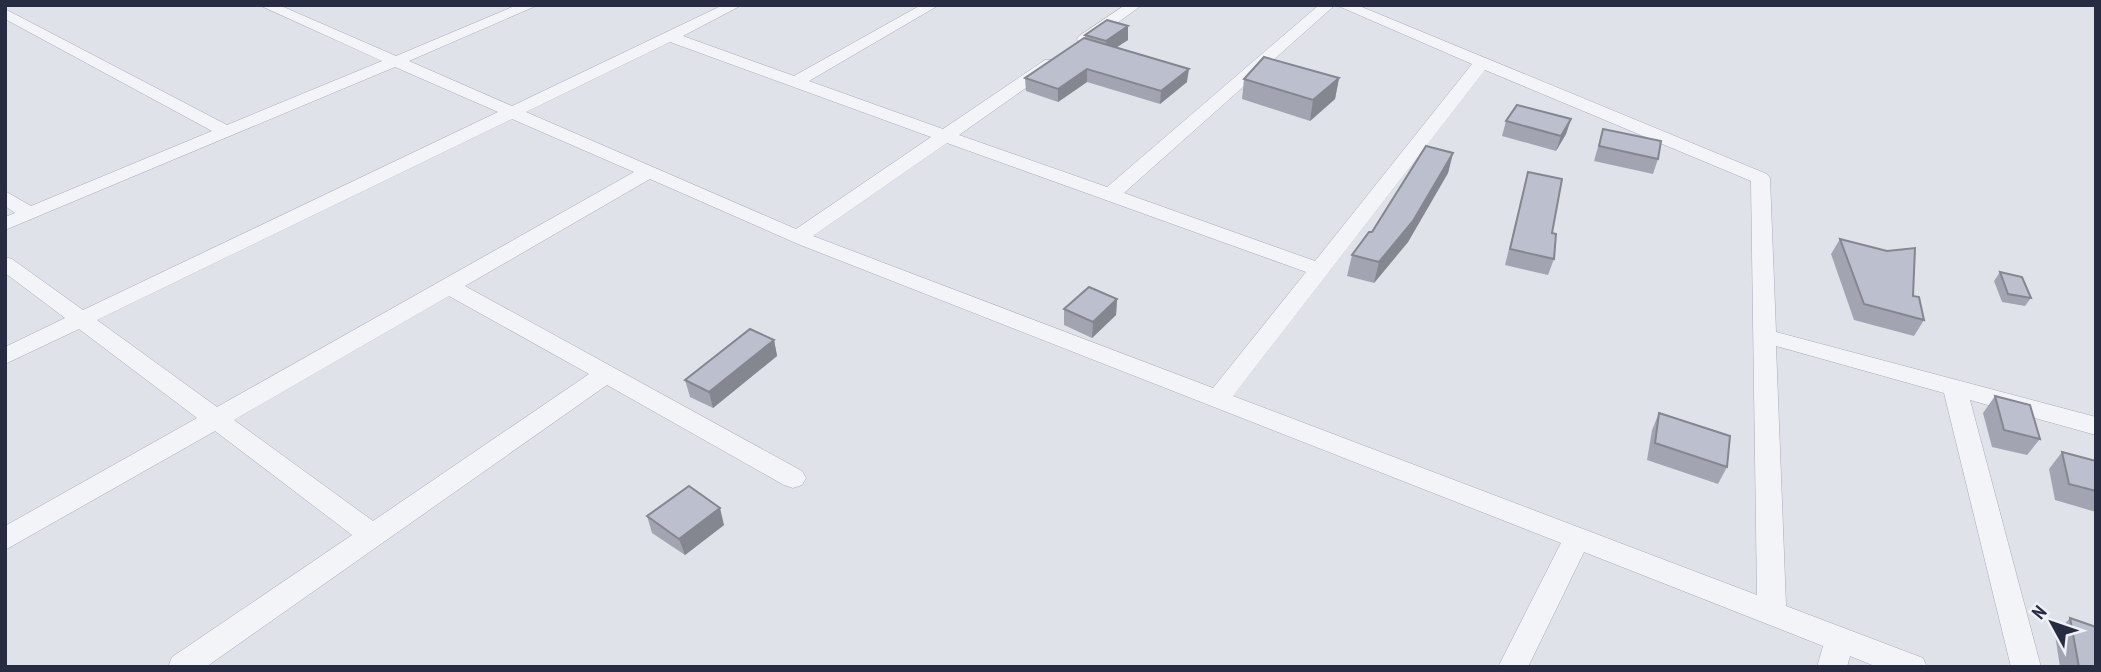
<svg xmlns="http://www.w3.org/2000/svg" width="2101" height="672" viewBox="0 0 2101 672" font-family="'PT Sans Narrow',sans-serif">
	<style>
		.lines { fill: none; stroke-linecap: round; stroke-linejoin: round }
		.street-casing { stroke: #a8abb8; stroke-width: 1 }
		.street { fill: #f3f4f8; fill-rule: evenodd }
		.wall { fill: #a2a5b1 }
		.shaded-wall { fill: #848690 }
		.building { fill: #bcc0ce; stroke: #848690; stroke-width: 2 }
	</style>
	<rect width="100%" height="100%" fill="#e0e2ea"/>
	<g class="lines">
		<g class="street-casing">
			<g id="street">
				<path d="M 259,5 L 279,5 L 396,56 L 517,5 L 538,5 L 409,61 L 512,106 L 723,5 L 742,5 L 683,36 L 794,76 L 921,5 L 939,5 L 809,81 L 943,129 L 1045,60 L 1057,60 L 1059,63 L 1057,66 L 959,135 L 1107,187 L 1319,5 L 1335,5 L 1124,193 L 1315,261 L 1472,64 L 1336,5 L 1357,5 L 1767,174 L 1770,178 L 1776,332 L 2096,417 L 2096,435 L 1970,400 L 2041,667 L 2011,667 L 1944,393 L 1776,346 L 1786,606 L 1923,658 L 1927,667 L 1877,667 L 1850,656 L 1847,667 L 1817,667 L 1823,646 L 1584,552 L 1528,667 L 1498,667 L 1561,543 L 798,244 L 650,179 L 465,286 L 802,471 L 806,478 L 802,485 L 793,488 L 784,485 L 607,385 L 206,667 L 168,667 L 172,657 L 352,535 L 215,431 L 5,550 L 5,526 L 197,418 L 79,329 L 5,364 L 5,347 L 65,318 L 5,273 L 5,257 L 12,259 L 83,310 L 498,112 L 395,67 L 5,230 L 5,217 L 15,213 L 5,206 L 5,191 L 31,206 L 212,131 L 5,19 L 5,9 L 227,125 L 382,61 ZM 670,42 L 931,137 L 796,229 L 526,112 ZM 1485,70 L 1751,181 L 1757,595 L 1233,396 ZM 512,119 L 634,172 L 217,407 L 97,320 ZM 947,143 L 1306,272 L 1213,388 L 813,236 ZM 449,296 L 589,374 L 373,521 L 234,420 Z"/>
				<path d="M 1125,5 L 1142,5 L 1091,42 L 1079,42 L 1077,39 L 1079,36 Z"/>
			</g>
		</g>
		<use href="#street" class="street"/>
	</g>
	<g class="wall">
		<path d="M 1128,26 L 1128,40 L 1116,47 L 1187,82 L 1160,104 L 1087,82 L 1058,102 L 1026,91 L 1025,78 L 1085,38 L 1085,35 Z"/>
		<path d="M 1339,78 L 1335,99 L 1310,121 L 1242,99 L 1244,79 Z"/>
		<path d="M 1571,119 L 1566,134 L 1556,151 L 1502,136 L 1506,121 Z"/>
		<path d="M 1603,129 L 1658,159 L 1653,174 L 1594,161 Z"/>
		<path d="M 1453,153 L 1448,173 L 1408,242 L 1374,283 L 1347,276 L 1352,255 L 1372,232 Z"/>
		<path d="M 1528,172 L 1552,233 L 1554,259 L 1548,275 L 1505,265 Z"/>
		<path d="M 1840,239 L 1913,296 L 1924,320 L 1914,336 L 1854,320 L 1831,254 Z"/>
		<path d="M 2000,272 L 2031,298 L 2025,306 L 2002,302 L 1994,281 Z"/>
		<path d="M 1117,299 L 1116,315 L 1092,338 L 1064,325 L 1064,309 Z"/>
		<path d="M 774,340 L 777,356 L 713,408 L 690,397 L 685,380 Z"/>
		<path d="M 1995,396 L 2040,439 L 2027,455 L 1992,447 L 1983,413 Z"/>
		<path d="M 1659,413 L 1727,467 L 1718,484 L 1647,460 L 1652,430 Z"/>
		<path d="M 2062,452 L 2096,461 L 2096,512 L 2055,500 L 2049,469 Z"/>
		<path d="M 647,516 L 724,525 L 685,555 L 652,533 Z"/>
		<path d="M 2070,618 L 2096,667 L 2060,667 L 2055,635 Z"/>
	</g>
	<g class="shaded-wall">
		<path d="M 1128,26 L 1128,40 L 1105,55 L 1106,41 Z"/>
		<path d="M 1087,69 L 1087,82 L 1058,102 L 1058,89 Z"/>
		<path d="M 1189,69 L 1187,82 L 1160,104 L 1161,91 Z"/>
		<path d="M 1339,78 L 1335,99 L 1310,121 L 1313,100 Z"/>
		<path d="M 1571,119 L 1566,134 L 1556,151 L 1561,136 Z"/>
		<path d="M 1453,153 L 1448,173 L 1408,242 L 1374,283 L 1379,262 Z"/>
		<path d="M 1117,299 L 1116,315 L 1092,338 L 1093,322 Z"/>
		<path d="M 774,340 L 777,356 L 713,408 L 709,392 Z"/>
		<path d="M 720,508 L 724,525 L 685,555 L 679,539 Z"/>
	</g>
	<g class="building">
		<path d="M 1107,20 L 1128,26 L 1106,41 L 1085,35 Z"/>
		<path d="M 1084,38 L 1189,69 L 1161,91 L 1087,69 L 1058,89 L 1025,78 Z"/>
		<path d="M 1264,57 L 1339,78 L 1313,100 L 1244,79 Z"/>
		<path d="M 1517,105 L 1571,119 L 1561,136 L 1506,121 Z"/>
		<path d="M 1603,129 L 1661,141 L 1658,159 L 1599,146 Z"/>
		<path d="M 1426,146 L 1453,153 L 1413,221 L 1379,262 L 1352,255 L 1369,232 L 1372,232 Z"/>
		<path d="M 1528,172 L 1562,179 L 1552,233 L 1556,234 L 1554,259 L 1510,249 Z"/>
		<path d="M 1840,239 L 1887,251 L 1915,248 L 1913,296 L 1919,297 L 1924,320 L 1864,304 Z"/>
		<path d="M 2000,272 L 2022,277 L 2031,298 L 2008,294 Z"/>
		<path d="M 1089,287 L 1117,299 L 1093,322 L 1064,309 Z"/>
		<path d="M 750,329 L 774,340 L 709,392 L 685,380 Z"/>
		<path d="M 1995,396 L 2030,405 L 2040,439 L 2004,430 Z"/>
		<path d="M 1659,413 L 1730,436 L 1727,467 L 1655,443 Z"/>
		<path d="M 2062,452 L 2096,461 L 2096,491 L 2069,484 Z"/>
		<path d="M 689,486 L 720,508 L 679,539 L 647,516 Z"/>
		<path d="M 2070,618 L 2096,627 L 2096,667 L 2079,667 Z"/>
	</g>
	<rect width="2101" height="672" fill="none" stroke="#272c43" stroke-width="14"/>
	<g transform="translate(2052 623) rotate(310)" stroke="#f0f1f7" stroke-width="5" paint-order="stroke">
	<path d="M0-5L12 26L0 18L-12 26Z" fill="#272c43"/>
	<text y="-10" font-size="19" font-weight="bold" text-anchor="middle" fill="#272c43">N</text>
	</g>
</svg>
